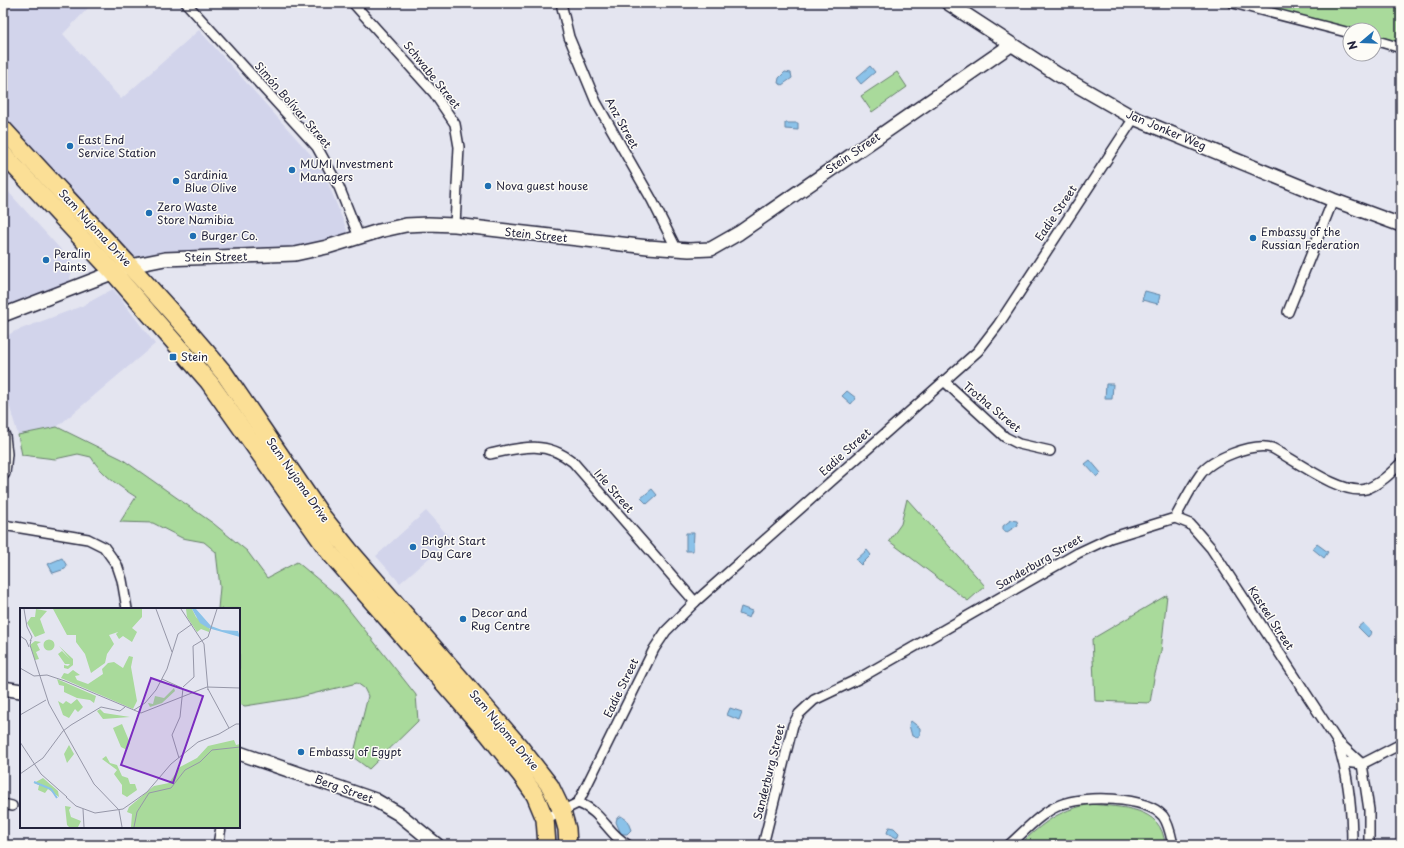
<svg xmlns="http://www.w3.org/2000/svg" width="1404" height="848" viewBox="0 0 1404 848" font-family="'Playpen Sans',sans-serif">
	<style>
		.built { fill: #d2d4eb }
		.green { fill: #a9da9b; stroke: #667e6b }
		.water { fill: #8bc2e9; stroke: #6182a3 }
		.lines { fill: none; stroke-linecap: round; stroke-linejoin: round }
		.street-casing { stroke: #22223b; stroke-width: 12 }
		.secondary-casing { stroke: #22223b; stroke-width: 16 }
		.highway-casing { stroke: #22223b; stroke-width: 20 }
		.street { stroke: #fdfcf7; stroke-width: 9 }
		.secondary { stroke: #fdfcf7; stroke-width: 13 }
		.highway { stroke: #fbdf96; stroke-width: 17 }
		.poi-dot { fill: #1f6fb2; stroke: #fdfcf7; stroke-width: 1.5 }
		.labels { text-anchor: middle; stroke-width: 3; stroke-linejoin: round; paint-order: stroke }
		.street-label { font-size: 11px; fill: #22223b; stroke: #fdfcf7 }
		.poi-label { font-size: 11px; fill: #22223b; stroke: #fdfcf7; text-anchor: start }
		.inset-river { fill: none; stroke: #8bc2e9; stroke-width: 2 }
		.inset-road { fill: none; stroke: #9697a8; stroke-width: 1 }
		.view { fill: #7b2cbf; fill-opacity: 0.15; stroke: #7b2cbf; stroke-width: 2 }
		.inset-edge { fill: none; stroke: #22223b; stroke-width: 2 }
	</style>
	<rect width="100%" height="100%" fill="#e4e5f0"/>
	<filter id="ink" filterUnits="userSpaceOnUse"><feTurbulence type="fractalNoise" baseFrequency=".025" numOctaves="2"/><feDisplacementMap in="SourceGraphic" scale="8" xChannelSelector="R" yChannelSelector="G"/><feConvolveMatrix kernelMatrix="1 2 1 2 8 2 1 2 1" color-interpolation-filters="sRGB"/></filter>
	<g filter="url(#ink)">
		<g class="built">
			<path d="M 3,3 L 93,3 L 63,34 L 121,99 L 199,30 L 321,166 L 347,230 L 344,242 L 321,248 L 130,266 L 3,128 Z"/>
			<path d="M 3,186 L 73,263 L 69,285 L 3,307 Z"/>
			<path d="M 113,289 L 155,344 L 57,427 L 18,435 L 3,384 L 3,339 L 13,332 L 82,306 Z"/>
			<path d="M 426,511 L 451,539 L 400,583 L 376,556 Z"/>
		</g>
		<g class="green">
			<path d="M 1233,3 L 1401,3 L 1401,48 L 1374,40 L 1374,30 L 1350,30 Z"/>
			<path d="M 897,72 L 907,87 L 872,112 L 861,96 Z"/>
			<path d="M 57,427 L 122,459 L 214,524 L 247,551 L 267,578 L 297,562 L 338,596 L 416,695 L 418,721 L 369,769 L 353,757 L 368,696 L 364,688 L 357,683 L 296,698 L 245,706 L 239,704 L 239,609 L 218,609 L 220,587 L 216,552 L 204,542 L 182,538 L 153,523 L 120,522 L 136,497 C 120,487 101,474 91,457 L 78,454 L 55,459 L 22,455 L 18,435 Z"/>
			<path d="M 907,499 L 985,586 L 968,601 L 889,541 L 901,524 Z"/>
			<path d="M 1167,595 L 1161,651 L 1154,678 L 1150,703 L 1095,701 L 1092,639 Z"/>
			<path d="M 1091,804 C 1121,808 1162,805 1165,845 L 1019,845 C 1045,822 1056,811 1091,804 Z"/>
		</g>
		<g class="water">
			<path d="M 870,66 L 875,72 L 861,84 L 856,78 Z"/>
			<path d="M 785,72 L 791,73 L 792,78 L 782,85 L 778,83 L 779,78 Z"/>
			<path d="M 785,123 L 798,123 L 798,130 L 785,129 Z"/>
			<path d="M 1145,291 L 1160,295 L 1158,304 L 1142,300 Z"/>
			<path d="M 1106,384 L 1113,384 L 1112,399 L 1105,399 Z"/>
			<path d="M 847,391 L 856,398 L 851,404 L 842,396 Z"/>
			<path d="M 1090,460 L 1101,473 L 1097,477 L 1085,464 Z"/>
			<path d="M 652,489 L 657,495 L 647,504 L 641,498 Z"/>
			<path d="M 1011,520 L 1017,521 L 1018,525 L 1007,532 L 1003,530 L 1003,526 Z"/>
			<path d="M 686,533 L 694,533 L 693,551 L 686,551 Z"/>
			<path d="M 1317,544 L 1328,552 L 1324,558 L 1313,549 Z"/>
			<path d="M 867,550 L 871,555 L 861,565 L 856,560 Z"/>
			<path d="M 62,558 L 67,566 L 65,569 L 53,573 L 48,564 Z"/>
			<path d="M 741,607 L 752,611 L 749,618 L 739,614 Z"/>
			<path d="M 1363,623 L 1372,632 L 1368,637 L 1358,627 Z"/>
			<path d="M 730,708 L 742,712 L 739,720 L 727,715 Z"/>
			<path d="M 911,721 L 920,728 L 920,735 L 917,737 L 912,736 L 909,725 Z"/>
			<path d="M 621,816 L 627,820 L 631,830 L 627,834 L 621,834 L 616,822 L 617,818 Z"/>
			<path d="M 889,827 L 894,828 L 899,833 L 897,838 L 887,833 Z"/>
		</g>
		<g class="lines">
			<g class="street-casing">
				<g id="street">
					<path d="M 186,3 L 317,147 L 339,187 L 359,237"/>
					<path d="M 353,3 L 434,93 L 455,124 L 459,147 L 455,225"/>
					<path d="M 561,3 L 569,37 L 596,102 L 652,200 L 676,248"/>
					<path d="M 1233,3 L 1350,33"/>
					<path d="M 1374,40 L 1401,48"/>
					<path d="M 1288,312 L 1333,200"/>
					<path d="M 944,381 L 1005,437 L 1019,444 L 1050,451"/>
					<path d="M 490,454 C 521,447 546,440 573,462 L 695,602"/>
					<path d="M 1175,518 L 1190,524 L 1211,548 L 1337,741 C 1349,775 1352,809 1352,845"/>
					<path d="M 3,525 L 88,539 L 104,547 L 117,565 L 122,580 L 127,609"/>
					<path d="M 1337,741 L 1362,764 L 1369,810 L 1369,845"/>
					<path d="M 1344,762 L 1362,764 L 1401,744"/>
					<path d="M 578,803 L 654,649 L 666,631 L 695,602 L 978,351 L 998,325 L 1134,118"/>
					<path d="M 3,804 L 12,806"/>
					<path d="M 545,819 L 578,803 C 602,811 607,834 628,845"/>
					<path d="M 218,845 L 221,827"/>
					<path d="M 763,845 L 793,725 L 799,714 L 814,700 L 858,679 L 1078,553 L 1110,538 L 1175,518 C 1183,504 1190,489 1200,475 C 1211,459 1253,442 1272,448 C 1295,460 1342,496 1366,489 C 1380,484 1391,473 1401,463"/>
					<path d="M 1009,845 C 1025,831 1040,813 1060,805 C 1083,795 1145,796 1163,816 C 1169,824 1171,836 1173,845"/>
				</g>
			</g>
			<g class="secondary-casing">
				<g id="secondary">
					<path d="M 948,3 L 1057,74 L 1134,118 L 1333,200 L 1401,225"/>
					<path d="M 3,315 L 130,266 L 165,259 L 295,254 L 327,247 L 379,231 L 406,225 L 428,224 L 455,225 L 648,247 L 689,250 L 711,249 L 739,233 L 1011,45"/>
					<path d="M 3,436 L 5,454 L 3,473"/>
					<path d="M 3,688 L 21,691"/>
					<path d="M 239,753 L 375,800 L 399,814 L 437,845"/>
				</g>
			</g>
			<g class="highway-casing">
				<g id="highway">
					<path d="M 3,129 C 77,210 154,289 224,373 L 321,515 L 349,550 L 518,745 L 550,786 L 562,811 L 567,829 L 568,845"/>
					<path d="M 3,154 L 113,272 L 209,382 L 330,553 L 489,735 L 521,775 L 535,795 L 545,819 L 547,845"/>
				</g>
			</g>
			<use href="#street" class="street"/>
			<use href="#secondary" class="secondary"/>
			<use href="#highway" class="highway"/>
		</g>
	</g>
	<g class="poi-dot">
		<circle cx="70" cy="146" r="4"/>
		<circle cx="292" cy="170" r="4"/>
		<circle cx="176" cy="181" r="4"/>
		<circle cx="488" cy="186" r="4"/>
		<circle cx="149" cy="213" r="4"/>
		<circle cx="193" cy="236" r="4"/>
		<circle cx="1253" cy="238" r="4"/>
		<circle cx="46" cy="260" r="4"/>
		<rect x="169" y="353" width="8" height="8" rx="2"/>
		<circle cx="413" cy="547" r="4"/>
		<circle cx="463" cy="619" r="4"/>
		<circle cx="301" cy="752" r="4"/>
	</g>
	<g class="labels">
		<g class="street-label">
			<text transform="translate(432 75) rotate(51)" y="4">Schwabe Street</text>
			<text transform="translate(293 105) rotate(49)" y="4">Simón Bolívar Street</text>
			<text transform="translate(622 123) rotate(61)" y="4">Anz Street</text>
			<text transform="translate(1166 130) rotate(23)" y="4">Jan Jonker Weg</text>
			<text transform="translate(853 153) rotate(-34)" y="4">Stein Street</text>
			<text transform="translate(1056 213) rotate(-56)" y="4">Eadie Street</text>
			<text transform="translate(95 228) rotate(47)" y="4">Sam Nujoma Drive</text>
			<text transform="translate(536 235) rotate(6)" y="4">Stein Street</text>
			<text transform="translate(216 257) rotate(-1)" y="4">Stein Street</text>
			<text transform="translate(992 407) rotate(40)" y="4">Trotha Street</text>
			<text transform="translate(845 452) rotate(-42)" y="4">Eadie Street</text>
			<text transform="translate(298 480) rotate(55)" y="4">Sam Nujoma Drive</text>
			<text transform="translate(614 491) rotate(49)" y="4">Irle Street</text>
			<text transform="translate(1039 562) rotate(-30)" y="4">Sanderburg Street</text>
			<text transform="translate(1271 618) rotate(57)" y="4">Kasteel Street</text>
			<text transform="translate(621 688) rotate(-64)" y="4">Eadie Street</text>
			<text transform="translate(504 730) rotate(50)" y="4">Sam Nujoma Drive</text>
			<text transform="translate(769 772) rotate(-76)" y="4">Sanderburg Street</text>
			<text transform="translate(344 789) rotate(20)" y="4">Berg Street</text>
		</g>
		<g class="poi-label">
			<text x="78" y="144">East End<tspan x="78" dy="13">Service Station</tspan></text>
			<text x="300" y="168">MUMI Investment<tspan x="300" dy="13">Managers</tspan></text>
			<text x="184" y="179">Sardinia<tspan x="184" dy="13">Blue Olive</tspan></text>
			<text x="496" y="190">Nova guest house</text>
			<text x="157" y="211">Zero Waste<tspan x="157" dy="13">Store Namibia</tspan></text>
			<text x="1261" y="236">Embassy of the<tspan x="1261" dy="13">Russian Federation</tspan></text>
			<text x="201" y="240">Burger Co.</text>
			<text x="54" y="258">Peralin<tspan x="54" dy="13">Paints</tspan></text>
			<text x="181" y="361">Stein</text>
			<text x="421" y="545">Bright Start<tspan x="421" dy="13">Day Care</tspan></text>
			<text x="471" y="617">Decor and<tspan x="471" dy="13">Rug Centre</tspan></text>
			<text x="309" y="756">Embassy of Egypt</text>
		</g>
	</g>
	<g transform="translate(20 608)">
		<rect width="220" height="220" fill="#e4e5f0"/>
		<path d="M 16,1 L 27,3 L 20,11 L 25,25 L 15,29 L 7,15 L 11,9 L 15,9 ZM 33,1 L 122,1 L 122,9 L 112,20 L 117,24 L 112,34 L 103,28 L 99,31 L 96,26 L 98,24 L 89,27 L 94,36 L 87,46 L 85,55 L 71,65 L 65,46 L 56,34 L 56,27 L 47,27 ZM 166,1 L 172,1 L 176,9 L 190,21 L 189,24 L 181,21 L 177,24 L 167,9 ZM23.5 37a5.5 5.5 0 1 1 11 0a5.5 5.5 0 1 1-11 0ZM 15,33 L 21,34 L 17,36 L 20,42 L 16,44 L 19,51 L 15,52 L 10,37 ZM 39,38 L 53,51 L 53,57 L 48,61 L 44,60 L 44,57 L 48,58 L 50,56 L 45,56 L 38,46 L 42,43 L 50,51 ZM 109,48 L 113,49 L 111,59 L 117,93 L 113,101 L 41,70 L 44,65 L 48,66 L 53,62 L 60,67 L 55,68 L 57,72 L 68,76 L 83,66 L 82,61 L 88,55 L 94,54 L 103,60 ZM 37,71 L 76,88 L 74,95 L 70,92 L 57,90 L 44,84 L 44,78 L 39,77 ZM 154,80 L 155,83 L 142,95 L 130,99 L 128,95 L 133,96 L 135,88 L 144,90 ZM 57,91 L 63,99 L 58,104 L 55,101 L 49,110 L 43,107 L 38,93 L 43,96 L 46,93 L 51,96 ZM 80,101 L 84,105 L 110,109 L 83,111 L 77,103 ZM 102,116 L 110,135 L 107,142 L 101,139 L 93,120 ZM 214,132 L 216,137 L 220,136 L 220,219 L 111,219 L 112,206 L 107,204 L 109,199 L 134,178 L 149,175 L 160,159 L 177,150 L 188,138 ZM 49,137 L 54,146 L 47,155 L 44,146 ZM 86,148 L 90,155 L 97,157 L 102,168 L 108,170 L 110,176 L 115,176 L 117,182 L 107,189 L 102,186 L 102,177 L 94,166 L 97,162 L 82,151 ZM 23,170 L 38,183 L 39,189 L 28,181 L 25,185 L 18,182 L 19,177 L 14,175 ZM 45,198 L 51,199 L 49,202 L 51,209 L 61,213 L 58,219 L 49,219 L 47,217 Z" fill="#a9da9b"/>
		<path d="M 172,1 L 176,1 L 191,18 L 202,22 L 218,23 L 220,29 L 188,20 L 180,15 Z" fill="#8bc2e9"/>
		<path class="inset-river" d="M 14,174 L 31,181 L 37,190"/>
		<path class="inset-road" d="M 4,1 L 7,19 L 12,29 L 10,33M 136,1 L 152,44M 161,1 L 184,36 L 188,82M 0,28 L 6,32 L 9,39M 11,32 L 10,37 L 29,96 L 74,176 L 99,202 L 102,219M 0,60 L 14,68 L 27,67 L 45,73 L 121,105 L 187,79 L 220,80M 142,71 L 162,80M 163,79 L 174,69 L 173,38 L 188,29 L 197,1M 188,81 L 209,120M 114,102 L 125,95 L 136,82 L 147,61 L 158,26 L 172,16M 0,107 L 26,92M 0,134 L 21,166 L 47,189M 159,150 L 152,127 L 160,109 L 163,80M 0,166 L 23,150 L 43,123 L 51,117 L 81,99 L 100,103 L 105,99M 46,189 L 56,198 L 75,205 L 103,201 L 127,184 L 151,156 L 178,134 L 199,126 L 216,116 L 220,116M 63,201 L 64,219M 114,219 L 117,204 L 129,185 L 151,180 L 165,162 L 180,154 L 192,142 L 220,139"/>
		<path class="view" d="M 131,70 L 183,88 L 153,175 L 101,157 Z"/>
		<rect width="220" height="220" class="inset-edge"/>
	</g>
	<rect width="1404" height="848" fill="none" stroke="#fdfcf7" stroke-width="16"/>
	<rect x="8" y="8" width="1388" height="832" fill="none" stroke="#22223b" stroke-width="1.5" filter="url(#ink)"/>
	<g transform="translate(1362 42) rotate(251)"><circle r="19" fill="#fdfcf7" stroke="#a5a5ac"/>
	<path d="M0-3L7 15L0 10L-7 15Z" fill="#1f6fb2"/>
	<text y="-6" font-size="11" font-weight="bold" text-anchor="middle" fill="#22223b">N</text>
	</g>
</svg>
